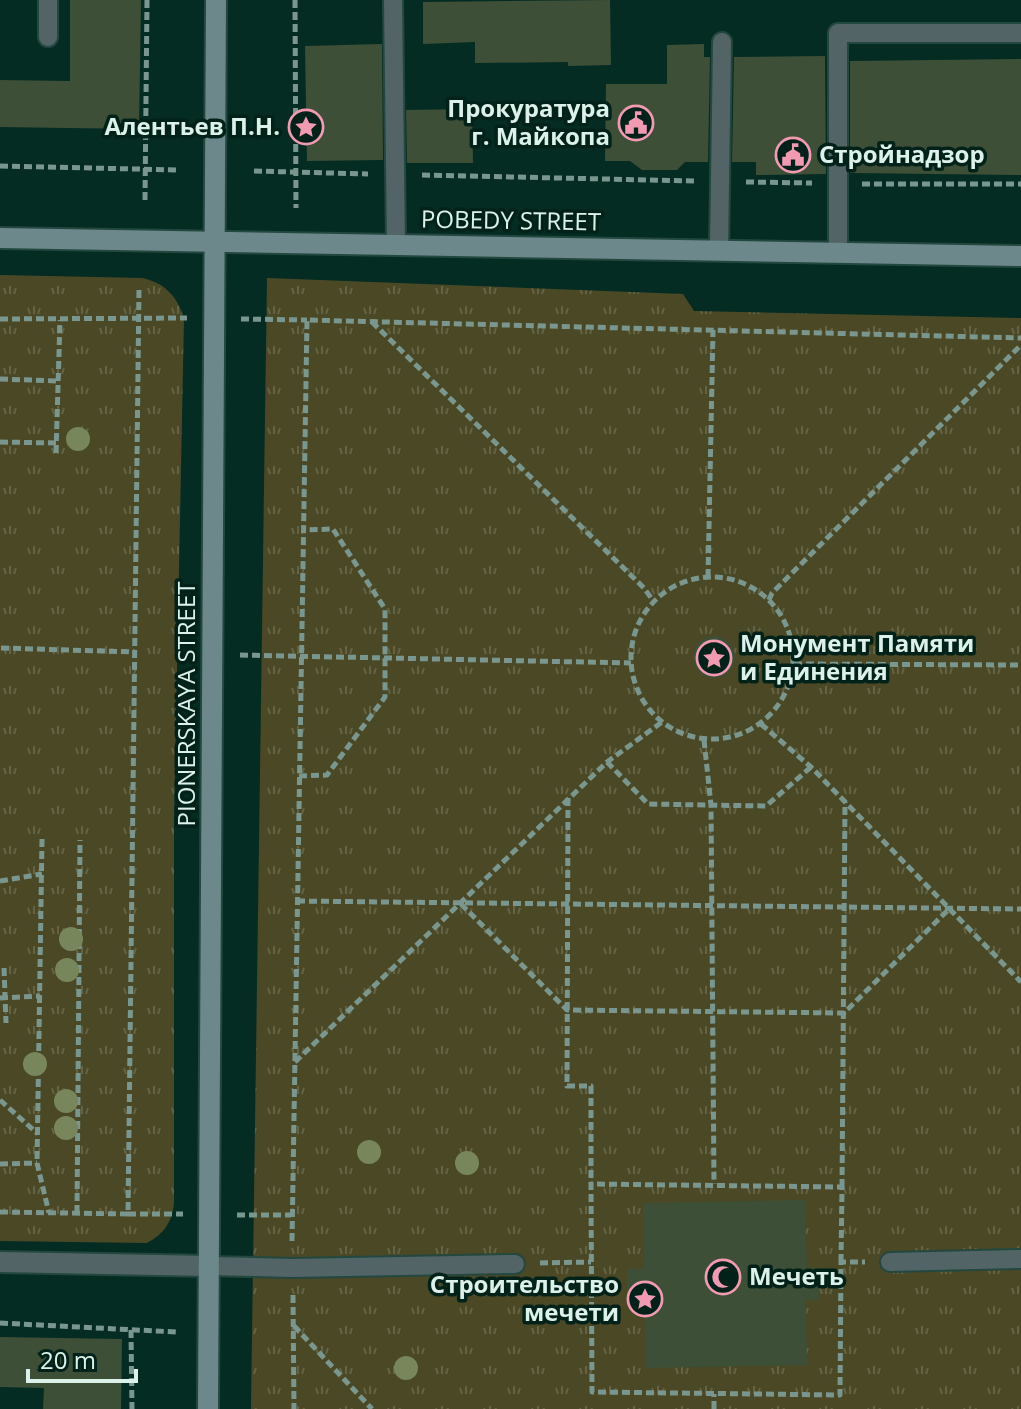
<svg xmlns="http://www.w3.org/2000/svg" width="1021" height="1409" viewBox="0 0 1021 1409" font-family="'Open Sans',sans-serif">
	<style>
		.park { fill: url(#park-tufts) }
		.building { fill: #3d4f37 }
		.lines { fill: none; stroke-linecap: round; stroke-linejoin: round }
		.lane-casing { stroke: #23483f; stroke-width: 22 }
		.street-casing { stroke: #23483f; stroke-width: 24 }
		.secondary-casing { stroke: #23483f; stroke-width: 24 }
		.path { stroke: #7a978f; stroke-width: 5; stroke-dasharray: 8 4; stroke-linecap: butt }
		.lane { stroke: #536466; stroke-width: 18 }
		.street { stroke: #536466; stroke-width: 20 }
		.secondary { stroke: #6c888b; stroke-width: 20 }
		.tree { fill: #77865b }
		.labels { text-anchor: middle; stroke-width: 7; stroke-linejoin: round; paint-order: stroke }
		.poi-label { font-size: 24px; font-weight: bold; fill: #dcf1e9; stroke: #002219; text-anchor: end }
		.street-label { font-size: 24px; fill: #dcf1e9; stroke: #002219 }
	</style>
	<defs>
		<pattern id="park-tufts" width="24" height="20" patternUnits="userSpaceOnUse" patternTransform="scale(2)"><rect width="24" height="20" fill="#4b4825"/><path d="M3 7l-1-3M5 7V3M7 7l1-3M15 17l-1-3M17 17v-4M19 17l1-3" fill="none" stroke="#646345"/></pattern>
	</defs>
	<rect width="100%" height="100%" fill="#052c23"/>
	<g class="park">
		<path d="M 0,275 L 142,278 C 165,283 177,296 184,318 L 174,819 L 174,1203 C 172,1222 164,1234 147,1243 L 0,1241 Z"/>
		<path d="M 267,278 L 683,294 L 694,311 L 1021,318 L 1021,1409 L 251,1409 Z"/>
	</g>
	<g class="building">
		<path d="M 70,0 L 141,0 L 139,129 L 0,127 L 0,80 L 70,81 Z"/>
		<path d="M 610,0 L 611,65 L 568,66 L 568,62 L 475,63 L 475,42 L 423,44 L 423,2 Z"/>
		<path d="M 382,44 L 383,160 L 307,161 L 305,46 Z"/>
		<path d="M 704,44 L 704,57 L 710,57 L 708,162 L 685,162 L 677,170 L 642,170 L 630,161 L 605,161 L 606,84 L 667,84 L 667,45 Z"/>
		<path d="M 825,56 L 826,174 L 756,175 L 756,162 L 732,162 L 734,57 Z"/>
		<path d="M 1021,59 L 1021,175 L 850,173 L 850,61 Z"/>
		<path d="M 472,109 L 473,163 L 407,163 L 406,110 Z"/>
		<circle cx="714" cy="657" r="21"/>
		<path d="M 805,1200 L 807,1268 L 818,1268 L 819,1300 L 806,1300 L 807,1365 L 646,1368 L 644,1304 L 628,1304 L 627,1287 L 627,1269 L 644,1269 L 643,1203 Z"/>
		<path d="M 0,1337 L 122,1339 L 121,1409 L 43,1409 L 44,1388 L 0,1387 Z"/>
	</g>
	<g class="lines">
		<g class="lane-casing">
			<g id="lane">
				<path d="M 393,0 L 396,245"/>
				<path d="M 48,37 L 48,0"/>
				<path d="M 719,251 L 722,42"/>
				<path d="M 838,253 L 838,33 L 1021,33"/>
				<path d="M 890,1262 L 1021,1259"/>
				<path d="M 210,1266 L 292,1268 L 515,1264"/>
			</g>
		</g>
		<g class="street-casing">
			<path id="street" d="M 0,1262 L 210,1266"/>
		</g>
		<g class="secondary-casing">
			<g id="secondary">
				<path d="M 0,238 L 1021,256"/>
				<path d="M 208,1409 L 216,0"/>
			</g>
		</g>
		<g class="path">
			<path d="M 295,0 L 296,208"/>
			<path d="M 0,166 L 180,170"/>
			<path d="M 254,171 L 368,174"/>
			<path d="M 422,175 L 696,181"/>
			<path d="M 746,182 L 812,183"/>
			<path d="M 862,184 L 1021,184"/>
			<path d="M 145,200 L 147,0"/>
			<path d="M 0,319 L 187,318"/>
			<path d="M 241,319 L 307,320"/>
			<path d="M 372,322 L 644,588 L 654,602"/>
			<path d="M 0,379 L 59,381"/>
			<path d="M 0,442 L 57,443"/>
			<path d="M 56,453 L 60,320"/>
			<path d="M 708,577 L 713,330"/>
			<circle cx="712" cy="658" r="81"/>
			<path d="M 769,600 L 772,593 L 1021,345"/>
			<path d="M 1,648 L 135,652"/>
			<path d="M 240,655 L 631,663"/>
			<path d="M 794,664 L 1021,665"/>
			<path d="M 761,724 L 811,767 L 1021,982"/>
			<path d="M 704,740 L 711,805 L 714,1184"/>
			<path d="M 607,762 L 648,804 L 766,806 L 811,767"/>
			<path d="M 299,776 L 327,775 L 385,697 L 385,609 L 333,529 L 303,530"/>
			<path d="M 568,798 L 567,1086 L 591,1086 L 591,1184"/>
			<path d="M 42,839 L 37,1163 L 49,1213"/>
			<path d="M 0,881 L 42,874"/>
			<path d="M 297,901 L 1021,909"/>
			<path d="M 461,904 L 567,1010 L 844,1013 L 948,910"/>
			<path d="M 4,968 L 6,1023"/>
			<path d="M 0,998 L 40,996"/>
			<path d="M 295,1062 L 607,762 L 662,722"/>
			<path d="M 0,1100 L 38,1134"/>
			<path d="M 0,1164 L 37,1163"/>
			<path d="M 842,1187 L 845,802"/>
			<path d="M 0,1212 L 128,1214 L 139,288"/>
			<path d="M 77,1213 L 80,840"/>
			<path d="M 128,1214 L 183,1214"/>
			<path d="M 237,1215 L 291,1215"/>
			<path d="M 292,1241 L 307,320 L 1021,338"/>
			<path d="M 841,1262 L 842,1187 L 591,1184 L 592,1392 L 840,1395 L 841,1262 L 865,1262"/>
			<path d="M 540,1263 L 591,1262"/>
			<path d="M 293,1295 L 294,1409"/>
			<path d="M 0,1323 L 176,1332"/>
			<path d="M 294,1326 L 372,1409"/>
			<path d="M 131,1330 L 132,1409"/>
			<path d="M 714,1409 L 714,1394"/>
		</g>
		<use href="#lane" class="lane"/>
		<use href="#street" class="street"/>
		<use href="#secondary" class="secondary"/>
	</g>
	<g class="tree">
		<circle cx="78" cy="439" r="12"/>
		<circle cx="71" cy="939" r="12"/>
		<circle cx="67" cy="970" r="12"/>
		<circle cx="35" cy="1064" r="12"/>
		<circle cx="66" cy="1101" r="12"/>
		<circle cx="66" cy="1128" r="12"/>
		<circle cx="369" cy="1152" r="12"/>
		<circle cx="467" cy="1163" r="12"/>
		<circle cx="406" cy="1368" r="12"/>
	</g>
	<defs>
		<g id="civic-ring" transform="scale(1.8)"><circle r="9.5" fill="#002219" stroke="#f19ab2" stroke-width="1.5"/><path d="M-.6-6.5H3V-4.5H.6V-3L4-1V1h2V6H-6V1h2V-1L-.6-3ZM-1.2 2.5V6h2.4V2.5Z" fill="#f19ab2"/></g>
		<g id="sight-ring" transform="scale(1.8)"><circle r="9.5" fill="#002219" stroke="#f19ab2" stroke-width="1.5"/><path d="M0-6L1.8-2.2L6-1.7L2.9 1.2L3.7 5.4L0 3.3L-3.7 5.4L-2.9 1.2L-6-1.7L-1.8-2.2Z" fill="#f19ab2"/></g>
		<g id="mosque-ring" transform="scale(1.8)"><circle r="9.5" fill="#002219" stroke="#f19ab2" stroke-width="1.5"/><path d="M3.5-4.9A6 6 0 1 0 3.5 4.9A5 5 0 1 1 3.5-4.9Z" fill="#f19ab2"/></g>
	</defs>
	<g fill-rule="evenodd">
		<use href="#civic-ring" x="636" y="123"/>
		<use href="#sight-ring" x="306" y="127"/>
		<use href="#civic-ring" x="793" y="155"/>
		<use href="#sight-ring" x="714" y="658"/>
		<use href="#mosque-ring" x="723" y="1277"/>
		<use href="#sight-ring" x="645" y="1299"/>
	</g>
	<g class="labels">
		<g class="poi-label">
			<text x="610" y="117">Прокуратура<tspan x="610" dy="28">г. Майкопа</tspan></text>
			<text x="280" y="135">Алентьев П.Н.</text>
			<text x="819" y="163" text-anchor="start">Стройнадзор</text>
			<text x="740" y="652" text-anchor="start">Монумент Памяти<tspan x="740" dy="28">и Единения</tspan></text>
			<text x="749" y="1285" text-anchor="start">Мечеть</text>
			<text x="619" y="1293">Строительство<tspan x="619" dy="28">мечети</tspan></text>
		</g>
		<g class="street-label">
			<text transform="translate(511 221) rotate(1)" y="8">POBEDY STREET</text>
			<text transform="translate(187 704) rotate(-90)" y="8">PIONERSKAYA STREET</text>
		</g>
	</g>
	<path d="M28 1369v12h108v-12" fill="none" stroke="#dcf1e9" stroke-width="4"/>
	<text x="40" y="1369" font-size="24" fill="#dcf1e9" stroke="#002219" stroke-width="6" paint-order="stroke">20 m</text>
</svg>
